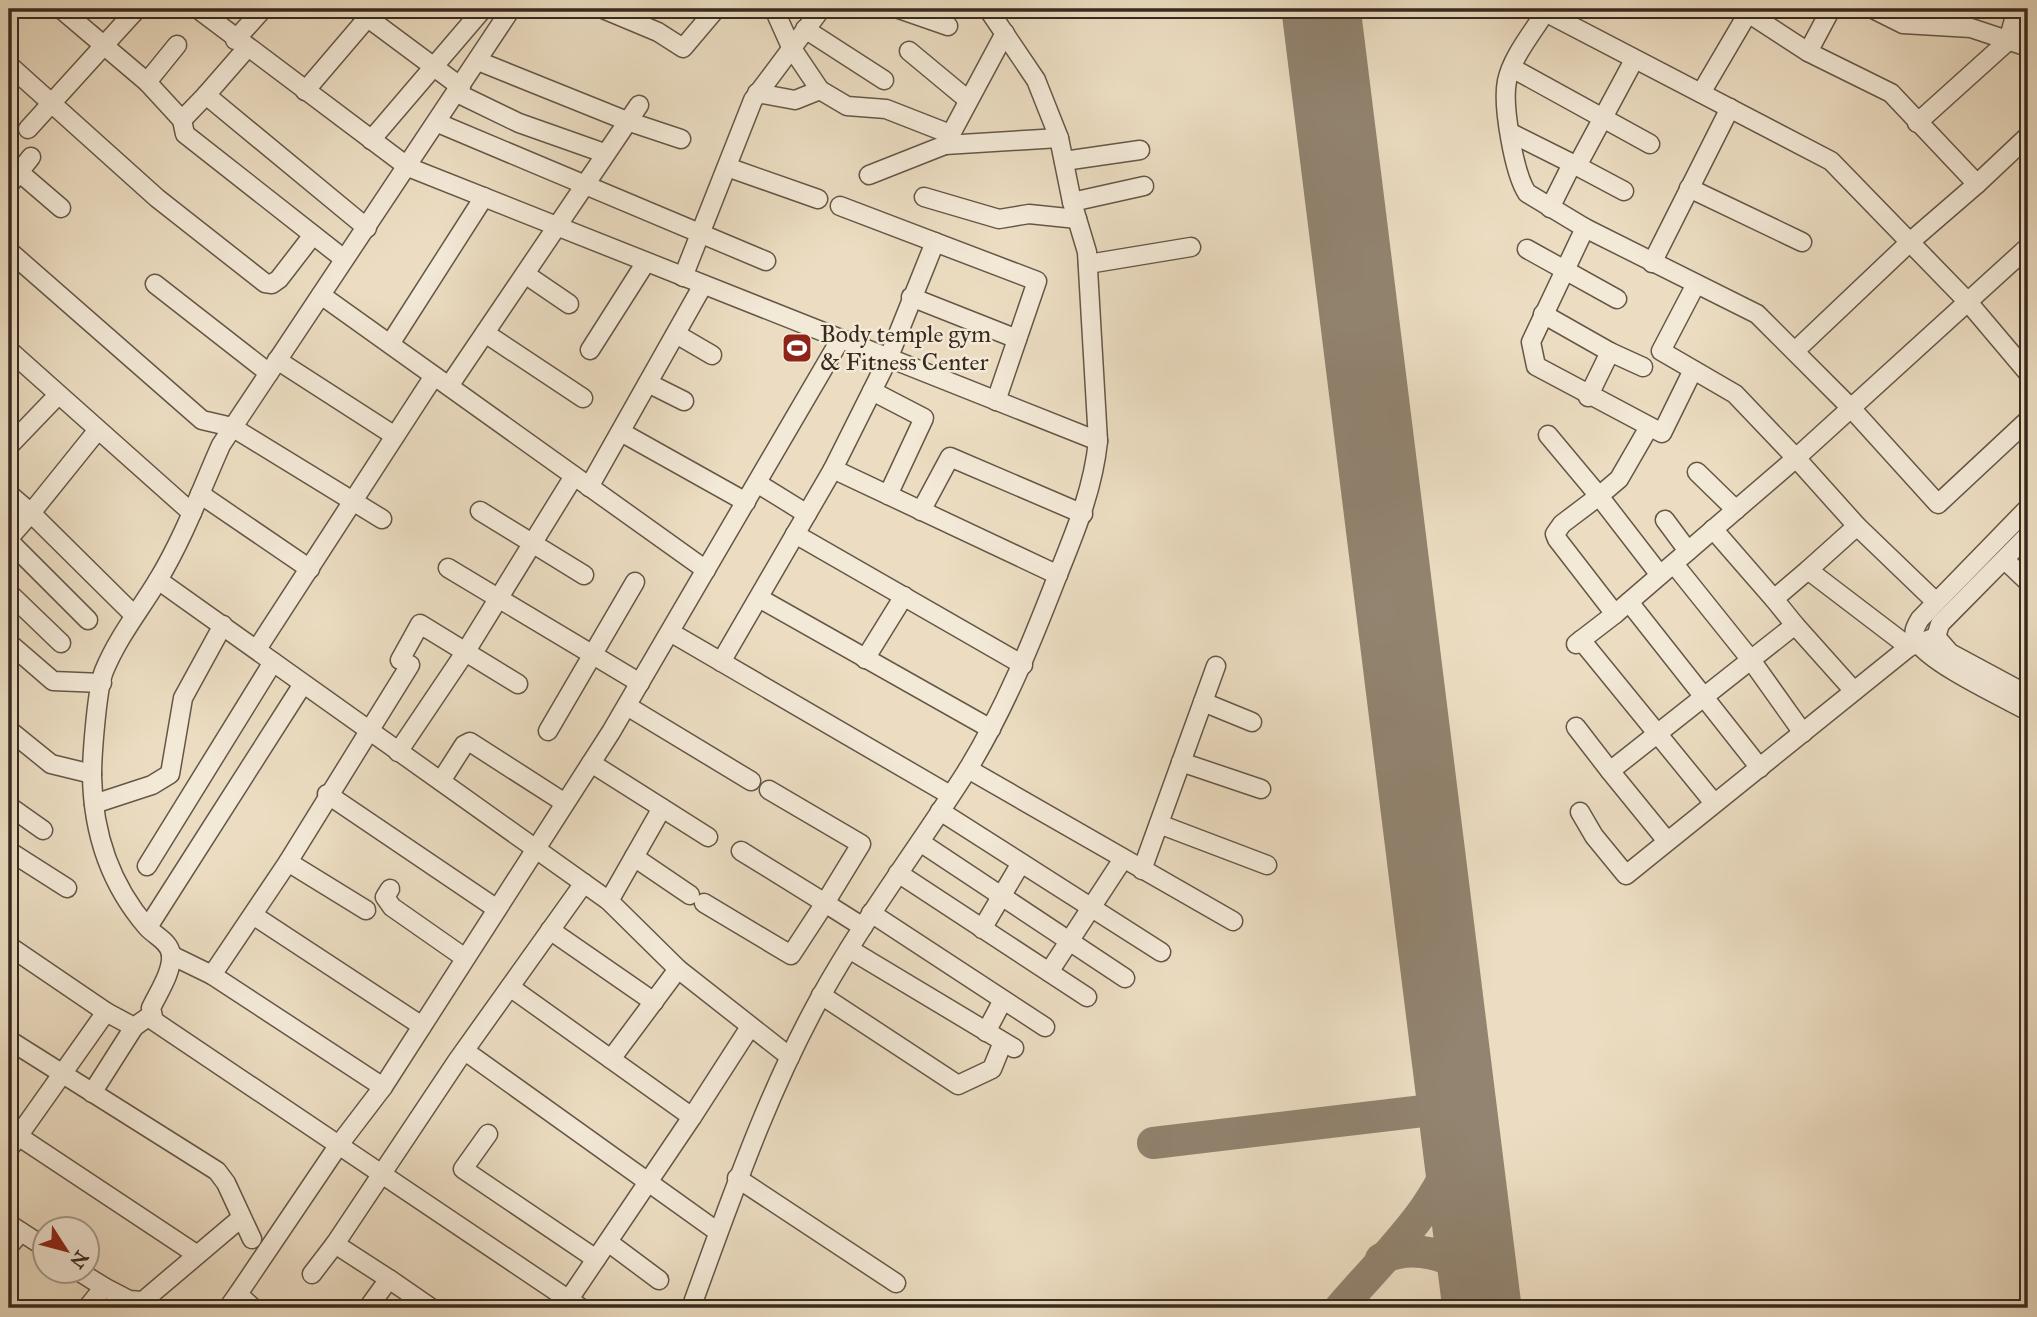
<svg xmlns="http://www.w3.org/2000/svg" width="2037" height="1317" viewBox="0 0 2037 1317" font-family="'IM FELL Great Primer',serif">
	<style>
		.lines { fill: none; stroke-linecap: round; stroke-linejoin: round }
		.taxiway { stroke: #928470; stroke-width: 32 }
		.runway { stroke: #928470; stroke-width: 79 }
		.minor-casing { stroke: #645747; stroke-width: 21 }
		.minor { stroke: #f3e9d7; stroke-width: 18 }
		.labels { text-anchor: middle; stroke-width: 5; stroke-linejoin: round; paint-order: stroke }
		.poi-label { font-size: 24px; fill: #372a1e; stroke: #f3e9d7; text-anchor: start }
	</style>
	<rect width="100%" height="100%" fill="#ecddc2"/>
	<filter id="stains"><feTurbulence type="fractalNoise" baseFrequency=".00286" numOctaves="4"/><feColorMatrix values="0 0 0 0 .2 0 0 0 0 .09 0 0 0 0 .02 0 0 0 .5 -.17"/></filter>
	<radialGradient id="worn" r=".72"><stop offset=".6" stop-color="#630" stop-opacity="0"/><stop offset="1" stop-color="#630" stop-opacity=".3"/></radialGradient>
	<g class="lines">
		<g class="taxiway">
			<path d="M 1153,1143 L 1457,1107"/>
			<path d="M 1381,1259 C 1409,1244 1456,1252 1473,1281 C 1476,1287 1478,1295 1481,1302"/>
			<path d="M 1340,1308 C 1385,1255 1446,1202 1460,1132"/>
		</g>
		<path class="runway" d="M 1321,9 L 1482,1308"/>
		<g class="minor-casing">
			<g id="minor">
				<path d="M 61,9 L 147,82 L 182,120"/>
				<path d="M 198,9 L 408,167 L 1098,441"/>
				<path d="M 356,9 L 461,87"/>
				<path d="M 511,9 L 221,445 C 201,490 184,537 158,580 C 140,610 118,637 104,671 C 97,688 92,755 92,776 C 93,833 109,883 147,927 C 155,936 169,941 171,954 C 173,971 158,993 151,1008 L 154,1021 L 581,1308"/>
				<path d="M 603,9 L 658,32 L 683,48 L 716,9"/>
				<path d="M 774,9 L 791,47 L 820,90 L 847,106 L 886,109 L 950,134"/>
				<path d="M 899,9 L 948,26"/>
				<path d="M 1547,9 C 1535,30 1512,56 1507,81 C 1502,105 1514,173 1527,193 L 1585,228 L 1757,314 L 1851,408 L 1938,504 L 2028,420"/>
				<path d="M 1873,9 L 1903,24 L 1971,28 L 2028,47"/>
				<path d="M 1545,12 L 1831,161 L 1968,302 L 2028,373"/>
				<path d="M 805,29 L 884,80"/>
				<path d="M 235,40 L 263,9"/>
				<path d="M 247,48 L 206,95 L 367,228"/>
				<path d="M 909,51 L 968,100"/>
				<path d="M 478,61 L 627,121 L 681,139"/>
				<path d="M 9,65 L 157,198 L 265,283 L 272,284 L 279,279 L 313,235"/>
				<path d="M 1512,68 L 1650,144"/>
				<path d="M 147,82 L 177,45"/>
				<path d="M 305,91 L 375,9"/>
				<path d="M 457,93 L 519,123 L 604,153"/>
				<path d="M 757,93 L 795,100 L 820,90"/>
				<path d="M 1701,93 L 1748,13 L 1808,52"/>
				<path d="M 206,95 L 182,120 L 185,134 L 344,259"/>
				<path d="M 438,123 L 766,261"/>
				<path d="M 1917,123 L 2008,41 L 2017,9"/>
				<path d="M 28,129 L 137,9"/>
				<path d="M 1511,133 L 1577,166 L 1634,60"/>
				<path d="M 371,140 L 483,9"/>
				<path d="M 945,145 L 1059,138"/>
				<path d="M 1064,161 L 1140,150"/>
				<path d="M 1577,166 L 1624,191"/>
				<path d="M 727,167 L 818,199"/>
				<path d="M 19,172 L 61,208"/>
				<path d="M 869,175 L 945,145 L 1005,33"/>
				<path d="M 1977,184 L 2028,136"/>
				<path d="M 9,185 L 31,157"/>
				<path d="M 1689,188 L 1802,242"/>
				<path d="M 924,197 L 999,219 L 1029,214 L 1077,219"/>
				<path d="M 1072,202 L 1144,186"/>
				<path d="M 840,206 L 1037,281 L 996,401"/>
				<path d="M 1550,208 L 1572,164"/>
				<path d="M 1585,228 L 1531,342 L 1536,366 L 1662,433 L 1693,370"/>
				<path d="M 935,242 L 888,359 L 833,469 L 1058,575"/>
				<path d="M 1527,249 L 1617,299"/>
				<path d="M 9,251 L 202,420 L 232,427 L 382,519"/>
				<path d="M 1652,263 L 1730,108"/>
				<path d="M 1088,264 L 1191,247"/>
				<path d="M 525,274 L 569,304"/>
				<path d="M 683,277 L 753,100 L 821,9"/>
				<path d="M 155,284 L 269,373"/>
				<path d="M 1696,284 L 1661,351 L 1735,394 L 1796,458 L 2028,247"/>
				<path d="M 321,295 L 706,570"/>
				<path d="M 911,297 L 1017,339"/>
				<path d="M 1543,314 L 1610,352 L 1588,397"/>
				<path d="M 485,333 L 583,398"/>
				<path d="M 676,334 L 712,355"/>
				<path d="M 390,344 L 484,197"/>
				<path d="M 9,350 L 192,513"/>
				<path d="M 590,350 L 646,262"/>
				<path d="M 1795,351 L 1911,241 L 1977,184 L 1891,93 L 1808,52 L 1831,9"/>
				<path d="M 1610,352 L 1643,367"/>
				<path d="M 277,360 L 395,436"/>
				<path d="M 648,383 L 684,401"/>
				<path d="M 449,386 L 639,105"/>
				<path d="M 872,391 L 924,418 L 888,495"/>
				<path d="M 1649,427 L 1619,479 L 1599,496 L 1660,575"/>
				<path d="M 621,432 L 746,502"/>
				<path d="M 1548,435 L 1599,496 L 1562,524 L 1555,534 L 1557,539 L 1615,614 L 1796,458 L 1857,526 L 1936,602"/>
				<path d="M 9,446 L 58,395"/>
				<path d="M 1697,472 L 1736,510"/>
				<path d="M 757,483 L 807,514"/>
				<path d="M 589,487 L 703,285"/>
				<path d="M 9,494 L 31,513 L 97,431"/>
				<path d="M 200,494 L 310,569"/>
				<path d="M 2028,508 L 1920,619 C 1916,626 1912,632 1916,640 C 1927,662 2004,698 2028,711"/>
				<path d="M 480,511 L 584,575"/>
				<path d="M 921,511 L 950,457 L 1083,514"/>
				<path d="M 1665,520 L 1688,551"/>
				<path d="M 1713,529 L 1774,599"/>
				<path d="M 795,534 L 1023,665"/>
				<path d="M 2028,535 L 1940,624 L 1936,637 L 1950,653 L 2028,695"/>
				<path d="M 9,538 L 31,513 L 133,614"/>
				<path d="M 9,541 L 88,620"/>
				<path d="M 2005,560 L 2028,582"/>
				<path d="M 1674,564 L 1751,660 L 1803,733"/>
				<path d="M 448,568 L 640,683"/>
				<path d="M 1808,570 L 1857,526"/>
				<path d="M 158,580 L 609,901 L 678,969 L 790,1057"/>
				<path d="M 9,593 L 61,643"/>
				<path d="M 759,598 L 991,729"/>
				<path d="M 1629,602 L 1760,768"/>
				<path d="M 1795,625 L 1854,691"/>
				<path d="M 670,632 L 950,795"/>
				<path d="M 1581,640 L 1714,803"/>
				<path d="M 9,643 L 53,681 L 102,683"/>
				<path d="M 1576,644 L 1615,614"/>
				<path d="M 257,649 L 434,376"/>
				<path d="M 865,659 L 904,596"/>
				<path d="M 400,660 L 420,624 L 518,684"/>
				<path d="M 721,662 L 833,469"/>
				<path d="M 1203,702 L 1252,722"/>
				<path d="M 627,706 L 751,781"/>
				<path d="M 1576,727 L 1610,771"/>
				<path d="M 9,730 L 51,764 L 92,774"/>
				<path d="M 548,731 L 635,582"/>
				<path d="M 398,752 L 466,651 L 574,476"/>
				<path d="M 1181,762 L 1261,789"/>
				<path d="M 591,763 L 708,837"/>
				<path d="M 968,769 L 1233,921"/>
				<path d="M 441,781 L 464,745 L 470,742 L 565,803"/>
				<path d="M 327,794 L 497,909"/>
				<path d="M 94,804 L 152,785 L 170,774 L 183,698 L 223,625"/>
				<path d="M 9,806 L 43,830"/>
				<path d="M 940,811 L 1161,952"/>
				<path d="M 1580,812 L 1594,836 L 1626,875 L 1909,647"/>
				<path d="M 1159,824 L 1267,865"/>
				<path d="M 1667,841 L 1610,771 L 1795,625 L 1774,599 L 1808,570 L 1909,647 L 1936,637"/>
				<path d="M 920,842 L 1125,978"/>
				<path d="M 9,851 L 67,888"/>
				<path d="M 741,851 L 825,903 L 861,844 L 769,790"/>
				<path d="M 634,857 L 690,895"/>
				<path d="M 288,862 L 366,910"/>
				<path d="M 147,866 L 273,662"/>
				<path d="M 1142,870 L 1216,666"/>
				<path d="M 898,873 L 1087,997"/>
				<path d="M 390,889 L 385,897 L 392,907 L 465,958"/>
				<path d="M 609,901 L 662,808"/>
				<path d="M 704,903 L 791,955 L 825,903 L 863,927"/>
				<path d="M 871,913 L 1045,1027"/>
				<path d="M 253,915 L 422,1026"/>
				<path d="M 148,927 L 303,684"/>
				<path d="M 982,929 L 1021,863"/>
				<path d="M 550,930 L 654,1002"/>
				<path d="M 9,946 L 106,1012"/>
				<path d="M 849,949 L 1014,1048"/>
				<path d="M 171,955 L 212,975 L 288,862 L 410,665"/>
				<path d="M 1049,972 L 1123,859"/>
				<path d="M 212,975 L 383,1087"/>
				<path d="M 510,987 L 692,1117 L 750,1027"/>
				<path d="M 821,995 L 958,1085 L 992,1069 L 1003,1042"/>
				<path d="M 986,1032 L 1003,1000"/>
				<path d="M 9,1040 L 217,1171 L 226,1183 L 252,1239"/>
				<path d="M 465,1051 L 718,1232"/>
				<path d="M 611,1059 L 678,969"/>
				<path d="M 92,1093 L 134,1027"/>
				<path d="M 9,1130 L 196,1254"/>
				<path d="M 488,1134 L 463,1169 L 596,1259"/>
				<path d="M 9,1149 L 106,1012 L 134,1027 L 151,1015"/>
				<path d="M 737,1178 L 896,1283"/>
				<path d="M 9,1224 L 46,1248"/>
				<path d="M 608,1242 L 659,1280"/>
				<path d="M 9,1246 L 21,1232"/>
				<path d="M 80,1272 L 104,1287 L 87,1308"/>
				<path d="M 312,1274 L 335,1244"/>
				<path d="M 389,1279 L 335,1244 L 457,1061 L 584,883"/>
				<path d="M 104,1287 L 129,1300 L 143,1301 L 241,1218"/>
				<path d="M 228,1308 L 238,1294"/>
				<path d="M 253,1308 L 238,1294 L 338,1146 L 383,1087 L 611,732 L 840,340"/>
				<path d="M 368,1308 L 389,1279 L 431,1308"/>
				<path d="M 563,1308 L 692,1117"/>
				<path d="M 691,1308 C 730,1202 766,1095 821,996 C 865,917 920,845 968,769 C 1005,708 1031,644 1057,577 C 1075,532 1093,490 1098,441 L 1087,252 L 1072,202 L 1059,138 L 1036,80 L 988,9"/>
			</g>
		</g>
		<use href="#minor" class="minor"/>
	</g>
	<defs>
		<g id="stadium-square" transform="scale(1.575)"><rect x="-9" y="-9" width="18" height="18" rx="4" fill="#8f2418" stroke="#f3e9d7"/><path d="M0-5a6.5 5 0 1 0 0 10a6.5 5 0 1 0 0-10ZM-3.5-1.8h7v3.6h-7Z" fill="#fff"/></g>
	</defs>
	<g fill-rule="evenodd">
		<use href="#stadium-square" x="797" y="348"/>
	</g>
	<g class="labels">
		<g class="poi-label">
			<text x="820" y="342">Body temple gym<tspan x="820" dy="28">&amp; Fitness Center</tspan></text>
		</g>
	</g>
	<rect width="2037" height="1317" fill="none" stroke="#ecddc2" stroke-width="35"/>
	<rect x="10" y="10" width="2016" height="1296" fill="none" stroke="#372a1e" stroke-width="3.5"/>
	<rect x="18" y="18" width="2002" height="1282" fill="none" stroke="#372a1e" stroke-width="2"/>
	<g transform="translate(66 1250) rotate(126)"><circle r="33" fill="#f3e9d7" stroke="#a89d8d" stroke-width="2"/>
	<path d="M0-5L12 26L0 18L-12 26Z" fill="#8f2418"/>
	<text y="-10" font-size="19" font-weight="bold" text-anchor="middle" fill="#372a1e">N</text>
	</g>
	<rect width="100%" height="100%" filter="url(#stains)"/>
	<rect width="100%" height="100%" fill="url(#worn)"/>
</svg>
